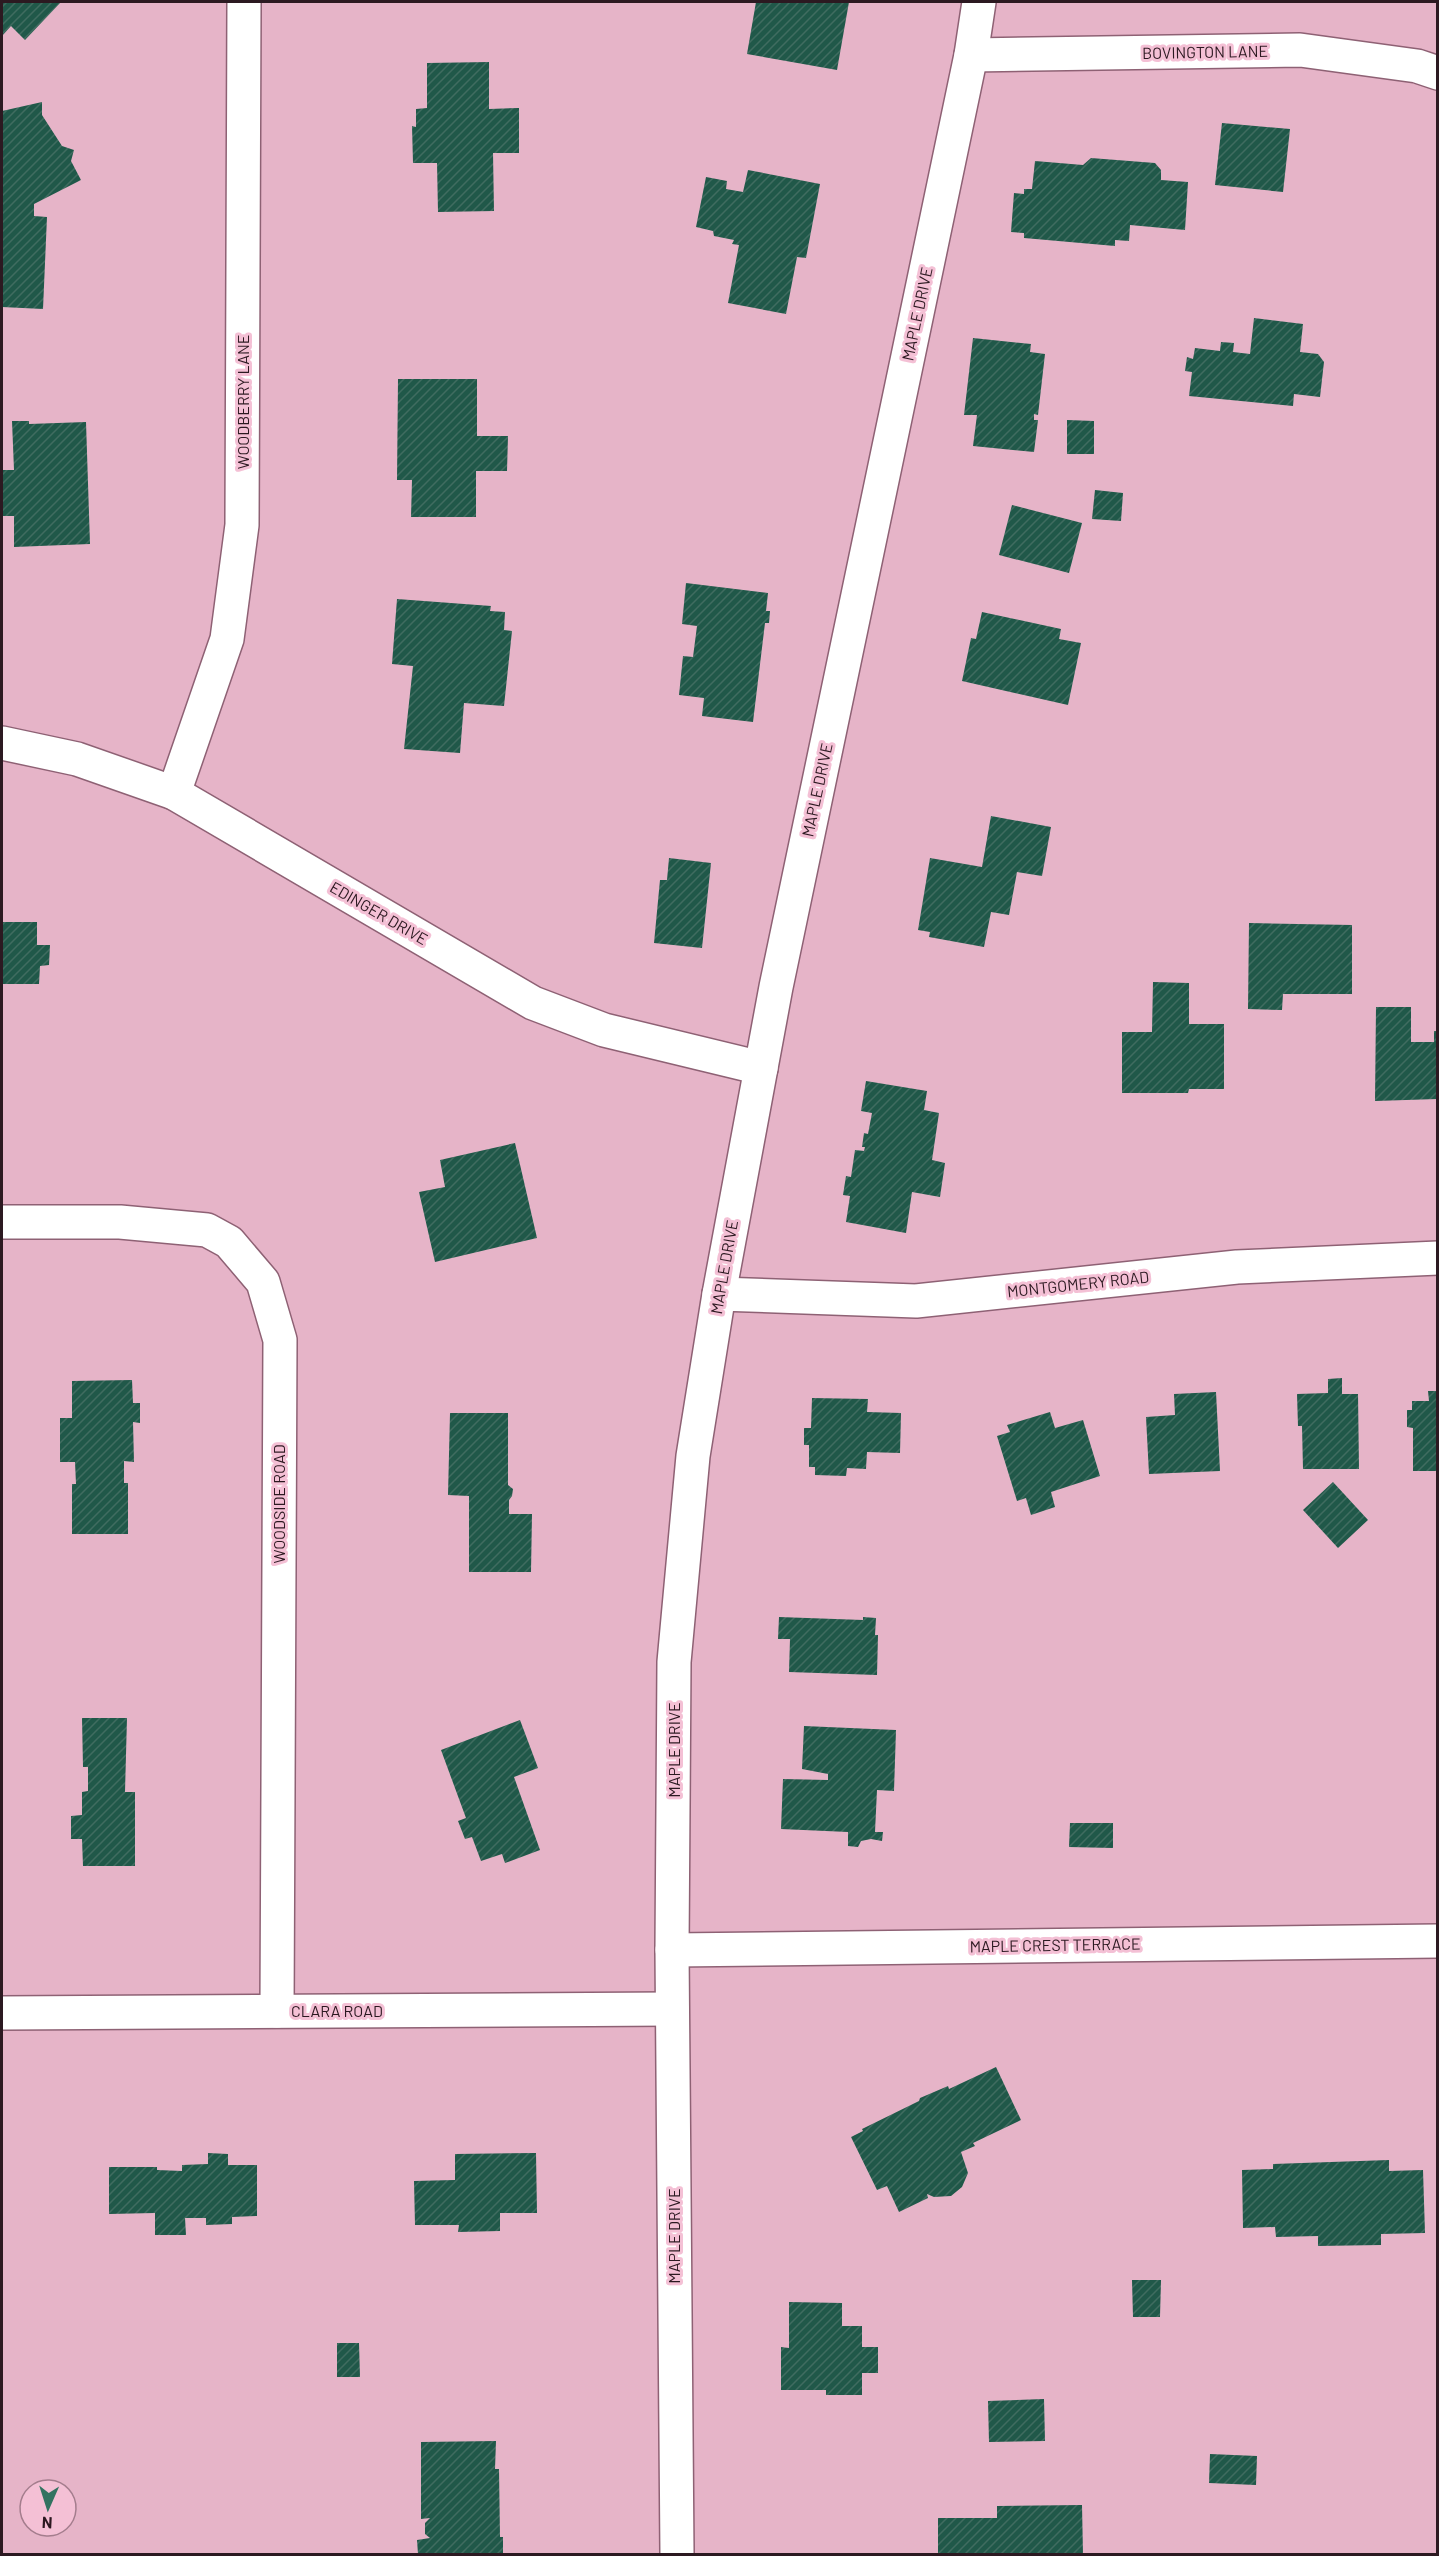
<svg xmlns="http://www.w3.org/2000/svg" width="1439" height="2556" viewBox="0 0 1439 2556" font-family="Barlow,sans-serif">
	<style>
		.building { fill: url(#building-hatch) }
		.lines { fill: none; stroke-linecap: round; stroke-linejoin: round }
		.minor-casing { stroke: #8e6174; stroke-width: 36 }
		.tertiary-casing { stroke: #8e6174; stroke-width: 36 }
		.minor { stroke: #fff; stroke-width: 33 }
		.tertiary { stroke: #fff; stroke-width: 33 }
		.labels { text-anchor: middle; stroke-width: 6; stroke-linejoin: round; paint-order: stroke }
		.street-label { font-size: 16px; fill: #2c1921; stroke: #f4c0d5 }
	</style>
	<defs>
		<pattern id="building-hatch" width="6" height="6" patternUnits="userSpaceOnUse" patternTransform="scale(1.5)"><rect width="6" height="6" fill="#205849"/><path d="M-1 1l2-2M0 6l6-6M5 7l2-2" fill="none" stroke="#406c60"/></pattern>
	</defs>
	<rect width="100%" height="100%" fill="#e6b4c8"/>
	<g class="building">
		<path d="M 2,2 L 61,2 L 25,40 L 11,26 L 2,36 Z"/>
		<path d="M 756,2 L 849,2 L 837,70 L 747,54 Z"/>
		<path d="M 489,62 L 489,109 L 519,108 L 519,153 L 493,153 L 494,211 L 438,212 L 437,163 L 413,163 L 412,126 L 416,127 L 416,109 L 427,108 L 427,63 Z"/>
		<path d="M 42,102 L 42,115 L 62,146 L 74,150 L 71,161 L 81,180 L 34,204 L 34,216 L 47,217 L 43,309 L 2,307 L 2,111 Z"/>
		<path d="M 1222,123 L 1290,129 L 1283,192 L 1215,185 Z"/>
		<path d="M 1091,158 L 1155,163 L 1161,170 L 1161,180 L 1188,182 L 1185,230 L 1130,225 L 1129,241 L 1115,240 L 1115,246 L 1024,238 L 1024,233 L 1011,232 L 1014,193 L 1024,194 L 1024,189 L 1032,189 L 1035,161 L 1083,165 Z"/>
		<path d="M 748,170 L 820,184 L 806,258 L 797,257 L 786,314 L 728,303 L 739,245 L 732,244 L 734,240 L 714,236 L 713,231 L 696,227 L 706,177 L 727,181 L 726,189 L 743,192 Z"/>
		<path d="M 1254,318 L 1303,324 L 1300,352 L 1318,354 L 1324,362 L 1320,397 L 1294,394 L 1293,406 L 1189,396 L 1192,372 L 1185,371 L 1187,357 L 1193,359 L 1195,348 L 1220,351 L 1221,342 L 1234,343 L 1233,352 L 1250,354 Z"/>
		<path d="M 973,338 L 1031,344 L 1030,352 L 1045,354 L 1038,415 L 1034,414 L 1034,420 L 1038,420 L 1034,452 L 973,446 L 977,415 L 964,415 Z"/>
		<path d="M 398,379 L 477,379 L 477,436 L 508,436 L 507,471 L 476,471 L 476,517 L 411,517 L 412,480 L 397,480 Z"/>
		<path d="M 1067,420 L 1094,421 L 1094,454 L 1067,454 Z"/>
		<path d="M 12,421 L 29,421 L 29,424 L 86,422 L 90,544 L 14,547 L 14,516 L 2,516 L 2,470 L 14,470 Z"/>
		<path d="M 1095,490 L 1123,493 L 1121,521 L 1092,519 Z"/>
		<path d="M 1012,505 L 1082,523 L 1069,573 L 999,555 Z"/>
		<path d="M 686,583 L 768,593 L 766,611 L 770,611 L 769,623 L 765,623 L 753,722 L 702,716 L 704,698 L 679,695 L 683,656 L 693,657 L 697,626 L 682,624 Z"/>
		<path d="M 397,599 L 491,606 L 490,611 L 505,612 L 504,630 L 512,631 L 504,706 L 464,703 L 460,753 L 404,749 L 413,666 L 392,664 Z"/>
		<path d="M 982,612 L 1061,629 L 1059,639 L 1081,643 L 1068,705 L 962,681 L 971,638 L 976,639 Z"/>
		<path d="M 991,816 L 1051,827 L 1042,876 L 1017,872 L 1009,915 L 991,912 L 984,947 L 929,937 L 930,932 L 918,930 L 930,858 L 982,867 Z"/>
		<path d="M 669,858 L 711,863 L 702,948 L 654,943 L 660,880 L 667,880 Z"/>
		<path d="M 2,922 L 37,922 L 37,945 L 50,945 L 49,965 L 40,966 L 39,984 L 2,984 Z"/>
		<path d="M 1249,923 L 1352,925 L 1352,994 L 1283,994 L 1282,1010 L 1248,1009 Z"/>
		<path d="M 1153,982 L 1189,983 L 1189,1024 L 1224,1024 L 1224,1089 L 1189,1089 L 1188,1093 L 1122,1093 L 1122,1032 L 1152,1032 Z"/>
		<path d="M 1376,1007 L 1411,1007 L 1411,1042 L 1434,1042 L 1434,1031 L 1438,1031 L 1437,1099 L 1375,1101 Z"/>
		<path d="M 866,1081 L 927,1091 L 924,1110 L 939,1113 L 932,1160 L 945,1163 L 940,1197 L 912,1192 L 906,1233 L 846,1222 L 850,1196 L 843,1195 L 846,1176 L 851,1177 L 855,1150 L 864,1151 L 865,1147 L 862,1147 L 864,1133 L 868,1134 L 872,1113 L 861,1111 Z"/>
		<path d="M 515,1143 L 537,1238 L 435,1262 L 419,1192 L 445,1187 L 440,1160 Z"/>
		<path d="M 1342,1378 L 1342,1394 L 1358,1394 L 1359,1469 L 1303,1469 L 1302,1426 L 1298,1426 L 1297,1394 L 1328,1393 L 1328,1379 Z"/>
		<path d="M 132,1380 L 133,1403 L 140,1403 L 140,1423 L 133,1422 L 134,1462 L 124,1461 L 124,1483 L 128,1483 L 128,1534 L 72,1534 L 72,1484 L 76,1484 L 75,1462 L 60,1462 L 60,1418 L 72,1418 L 72,1381 Z"/>
		<path d="M 1428,1391 L 1438,1391 L 1438,1471 L 1413,1471 L 1413,1428 L 1407,1427 L 1407,1410 L 1412,1410 L 1412,1401 L 1429,1401 Z"/>
		<path d="M 1216,1392 L 1220,1471 L 1149,1474 L 1146,1417 L 1175,1415 L 1174,1394 Z"/>
		<path d="M 812,1398 L 868,1399 L 867,1412 L 901,1413 L 900,1453 L 867,1452 L 866,1469 L 847,1468 L 846,1476 L 815,1475 L 815,1467 L 809,1467 L 809,1445 L 804,1445 L 804,1428 L 811,1428 Z"/>
		<path d="M 1050,1412 L 1055,1428 L 1083,1420 L 1100,1476 L 1051,1492 L 1055,1507 L 1031,1515 L 1026,1498 L 1017,1501 L 997,1436 L 1010,1432 L 1007,1425 Z"/>
		<path d="M 450,1413 L 508,1413 L 508,1485 L 513,1489 L 512,1496 L 509,1500 L 509,1514 L 532,1514 L 531,1572 L 469,1572 L 469,1496 L 448,1495 Z"/>
		<path d="M 1333,1482 L 1368,1520 L 1338,1548 L 1303,1510 Z"/>
		<path d="M 779,1617 L 863,1620 L 863,1617 L 876,1618 L 875,1635 L 878,1635 L 877,1675 L 789,1672 L 790,1639 L 778,1639 Z"/>
		<path d="M 82,1718 L 127,1718 L 125,1792 L 135,1792 L 135,1866 L 83,1866 L 82,1839 L 71,1839 L 71,1816 L 82,1815 L 82,1792 L 88,1791 L 88,1767 L 83,1767 Z"/>
		<path d="M 520,1720 L 538,1768 L 514,1777 L 540,1850 L 505,1863 L 502,1854 L 481,1861 L 472,1837 L 465,1839 L 458,1821 L 466,1818 L 441,1750 Z"/>
		<path d="M 804,1726 L 896,1730 L 894,1791 L 877,1790 L 875,1832 L 883,1832 L 882,1841 L 871,1839 L 861,1841 L 858,1847 L 848,1846 L 848,1832 L 781,1829 L 783,1779 L 828,1780 L 828,1774 L 802,1769 Z"/>
		<path d="M 1070,1823 L 1113,1823 L 1113,1848 L 1069,1847 Z"/>
		<path d="M 996,2067 L 1021,2120 L 973,2143 L 975,2146 L 961,2152 L 968,2173 L 962,2187 L 951,2196 L 934,2197 L 927,2194 L 928,2198 L 899,2212 L 887,2186 L 877,2190 L 851,2137 L 863,2131 L 862,2129 L 919,2101 L 920,2098 L 948,2086 L 949,2089 Z"/>
		<path d="M 208,2153 L 228,2154 L 228,2165 L 257,2165 L 257,2216 L 232,2217 L 232,2224 L 206,2225 L 206,2218 L 185,2218 L 186,2235 L 155,2235 L 155,2213 L 109,2214 L 109,2167 L 157,2167 L 157,2170 L 182,2171 L 182,2165 L 208,2164 Z"/>
		<path d="M 536,2153 L 537,2213 L 500,2213 L 500,2231 L 458,2232 L 459,2225 L 415,2225 L 414,2181 L 455,2180 L 455,2154 Z"/>
		<path d="M 1389,2160 L 1389,2171 L 1423,2170 L 1425,2233 L 1381,2234 L 1381,2245 L 1318,2246 L 1318,2236 L 1276,2237 L 1275,2227 L 1243,2228 L 1242,2170 L 1273,2169 L 1273,2164 Z"/>
		<path d="M 1132,2280 L 1161,2280 L 1160,2317 L 1133,2317 Z"/>
		<path d="M 789,2302 L 842,2303 L 842,2326 L 862,2326 L 862,2347 L 878,2347 L 878,2373 L 862,2373 L 862,2395 L 826,2395 L 826,2390 L 781,2390 L 781,2347 L 789,2348 Z"/>
		<path d="M 337,2343 L 359,2343 L 360,2377 L 337,2377 Z"/>
		<path d="M 1044,2399 L 1045,2441 L 989,2442 L 988,2401 Z"/>
		<path d="M 496,2441 L 495,2469 L 499,2469 L 500,2537 L 503,2537 L 503,2554 L 418,2554 L 417,2540 L 430,2538 L 425,2534 L 425,2523 L 430,2518 L 421,2519 L 421,2442 Z"/>
		<path d="M 1210,2454 L 1257,2456 L 1256,2485 L 1209,2483 Z"/>
		<path d="M 1082,2505 L 1083,2554 L 938,2554 L 938,2518 L 997,2518 L 997,2506 Z"/>
	</g>
	<g class="lines">
		<g class="minor-casing">
			<g id="minor">
				<path d="M 971,55 L 1300,50 L 1417,66 L 1438,73"/>
				<path d="M 2,743 L 77,759 L 174,793 L 533,1003 L 604,1030 L 761,1068"/>
				<path d="M 174,793 L 227,639 L 242,525 L 244,2"/>
				<path d="M 2,1222 L 120,1222 L 207,1230 L 229,1242 L 263,1282 L 280,1340 L 277,2011"/>
				<path d="M 719,1294 L 916,1301 L 1237,1267 L 1438,1258"/>
				<path d="M 672,1950 L 1438,1941"/>
				<path d="M 2,2013 L 672,2009"/>
			</g>
		</g>
		<g class="tertiary-casing">
			<path id="tertiary" d="M 677,2554 L 672,1950 L 674,1662 L 693,1456 L 719,1294 L 776,987 L 971,55 L 979,2"/>
		</g>
		<use href="#minor" class="minor"/>
		<use href="#tertiary" class="tertiary"/>
	</g>
	<g class="labels">
		<g class="street-label">
			<text transform="translate(1205 52) rotate(-1)" y="6">BOVINGTON LANE</text>
			<text transform="translate(917 314) rotate(-78)" y="6">MAPLE DRIVE</text>
			<text transform="translate(243 402) rotate(-90)" y="6">WOODBERRY LANE</text>
			<text transform="translate(817 790) rotate(-78)" y="6">MAPLE DRIVE</text>
			<text transform="translate(379 913) rotate(30)" y="6">EDINGER DRIVE</text>
			<text transform="translate(724 1267) rotate(-80)" y="6">MAPLE DRIVE</text>
			<text transform="translate(1078 1284) rotate(-6)" y="6">MONTGOMERY ROAD</text>
			<text transform="translate(279 1504) rotate(-90)" y="6">WOODSIDE ROAD</text>
			<text transform="translate(674 1750) rotate(-90)" y="6">MAPLE DRIVE</text>
			<text transform="translate(1055 1945) rotate(-1)" y="6">MAPLE CREST TERRACE</text>
			<text x="337" y="2017">CLARA ROAD</text>
			<text transform="translate(674 2236) rotate(-90)" y="6">MAPLE DRIVE</text>
		</g>
	</g>
	<rect width="1439" height="2556" fill="none" stroke="#2c1921" stroke-width="6"/>
	<g transform="translate(48 2508) rotate(183)"><circle r="28" fill="#f4c0d5" stroke="#a47d8d" stroke-width="1.5"/>
	<path d="M0-4.5L10 22L0 15L-10 22Z" fill="#337361"/>
	<text y="-9" font-size="16" font-weight="bold" text-anchor="middle" fill="#2c1921">N</text>
	</g>
</svg>
